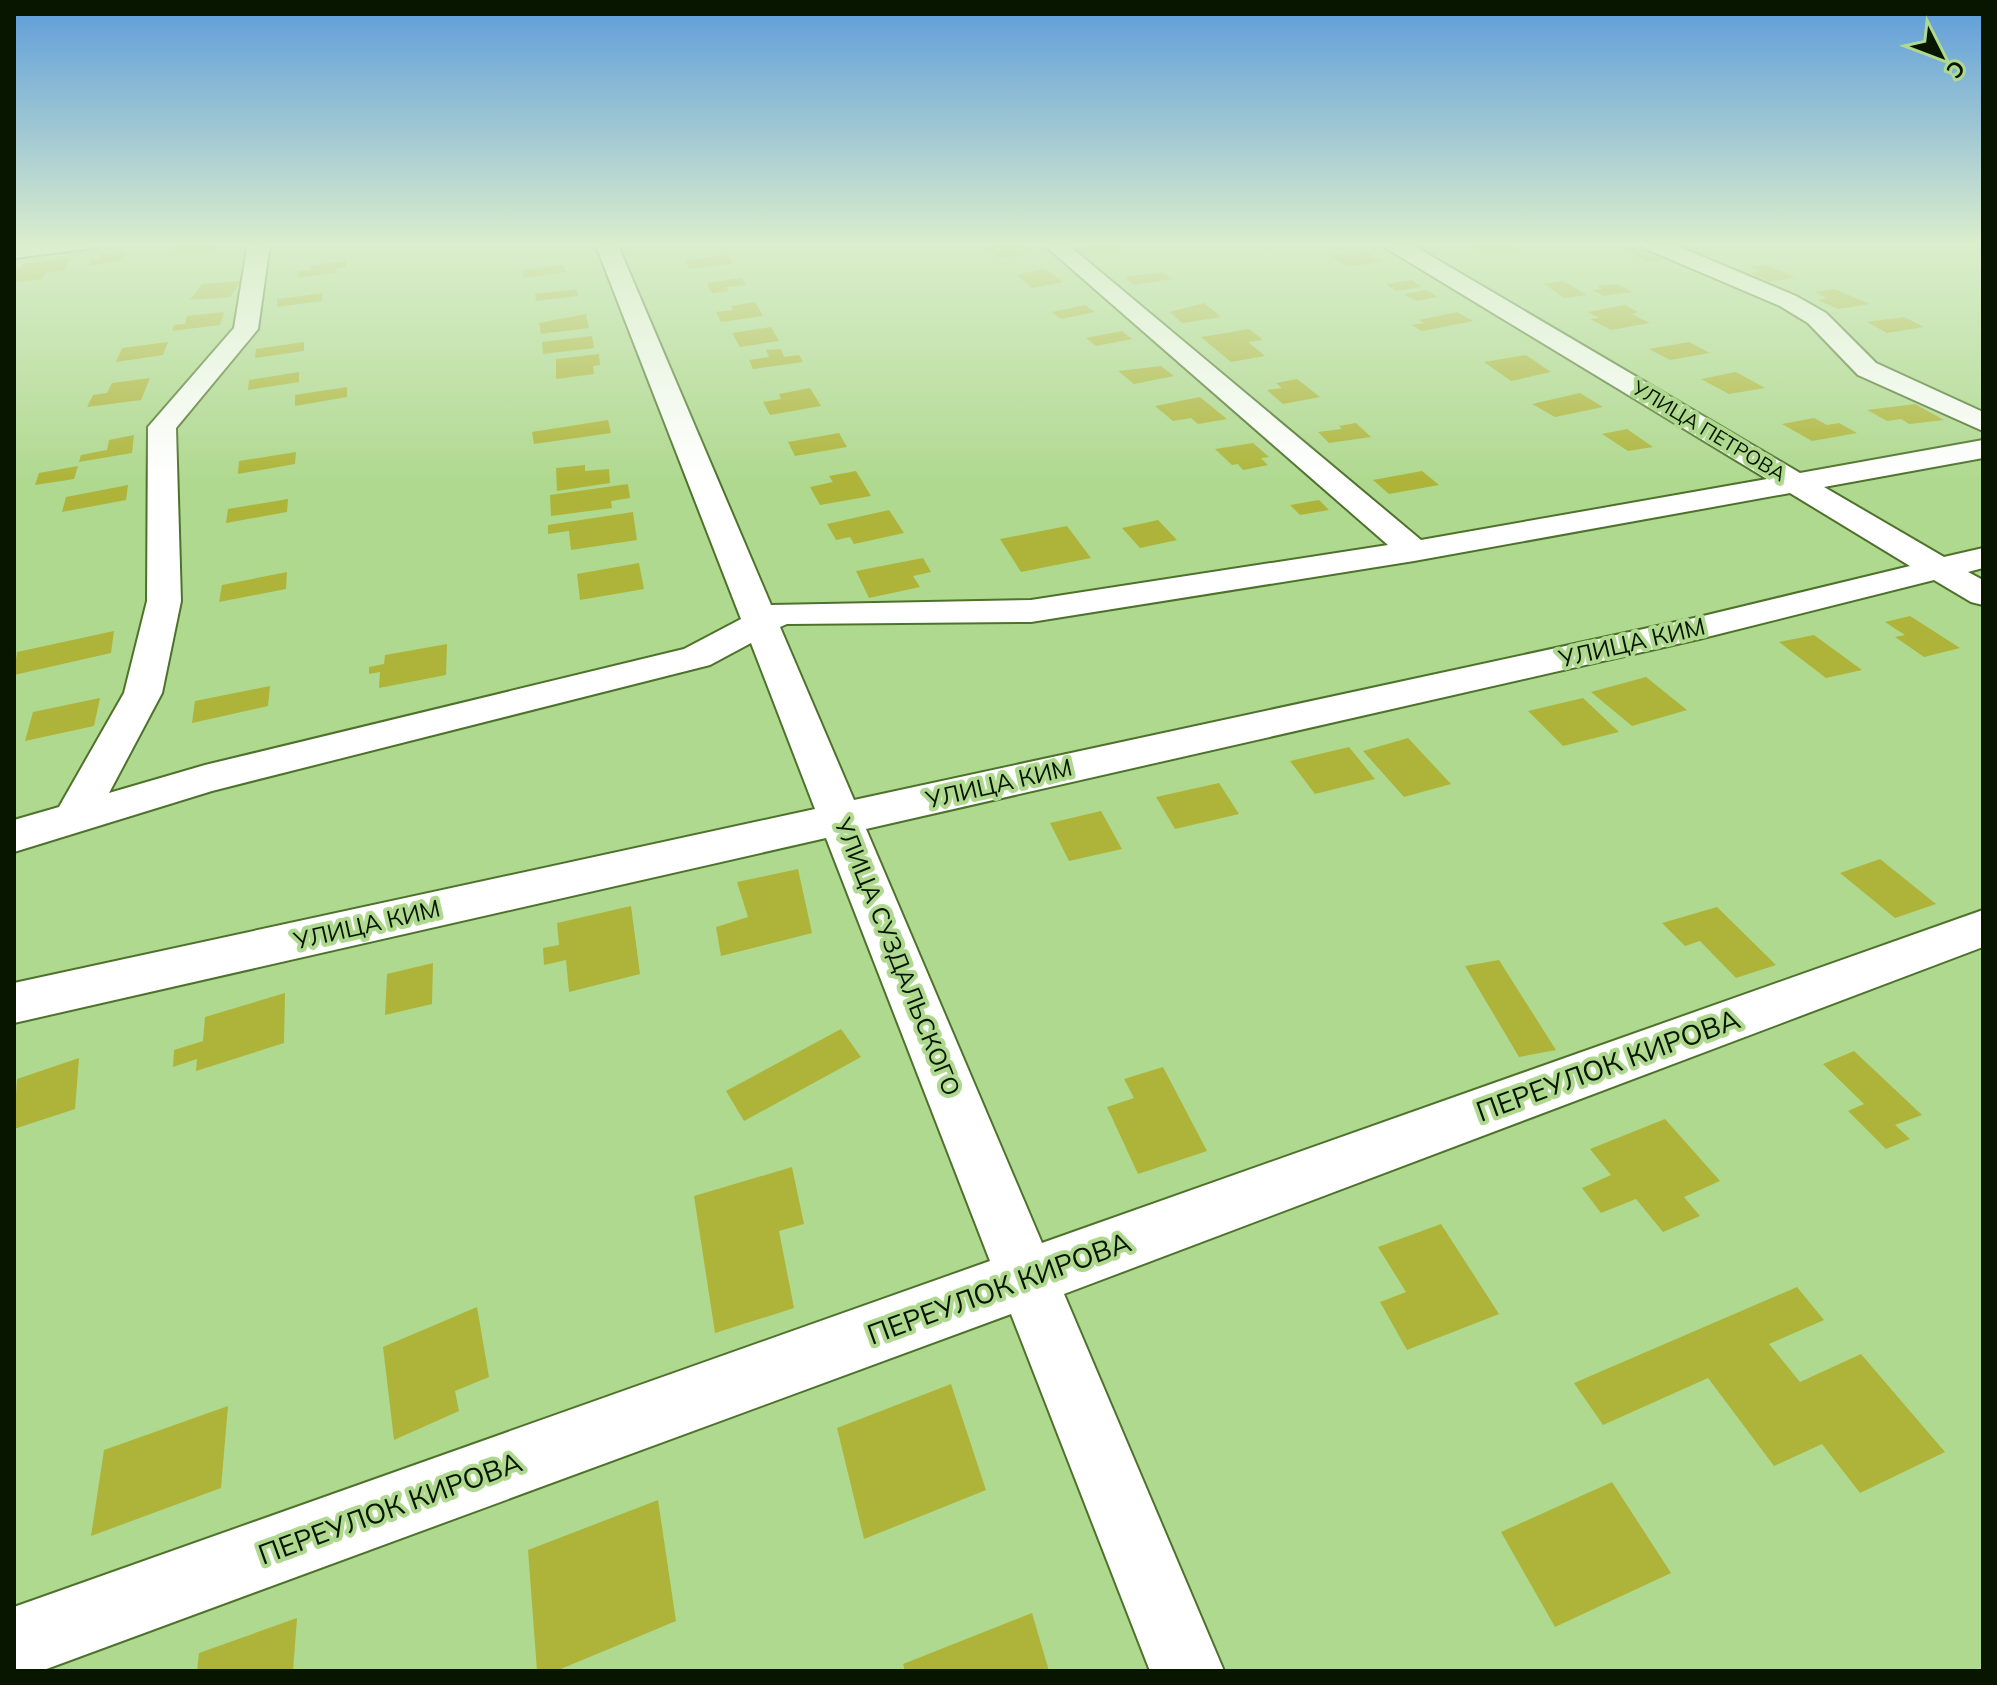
<svg xmlns="http://www.w3.org/2000/svg" width="1997" height="1685" viewBox="0 0 1997 1685" font-family="Mulish,sans-serif">
	<style>
		.building { fill: #aeb439 }
		.lines { fill: none; stroke-linecap: round; stroke-linejoin: round }
		.street-casing { stroke: #4e722c; stroke-width: 4 }
		.street { fill: #fff; fill-rule: evenodd }
		.labels { text-anchor: middle; stroke-width: 8; stroke-linejoin: round; paint-order: stroke }
		.far-street-label { font-size: 20px; fill: #081600; stroke: #b0d990 }
		.street-label { font-size: 24px; fill: #081600; stroke: #b0d990 }
		.near-street-label { font-size: 28px; fill: #081600; stroke: #b0d990 }
	</style>
	<rect width="100%" height="100%" fill="#b0d990"/>
	<g class="building">
		<path d="M 196,243 L 212,243 L 211,250 L 175,254 L 179,244 Z"/>
		<path d="M 1022,243 L 1033,253 L 999,258 L 990,249 L 997,248 L 994,246 Z"/>
		<path d="M 1112,243 L 1119,248 L 1084,254 L 1078,249 Z"/>
		<path d="M 1469,243 L 1502,243 L 1517,251 L 1507,255 L 1492,248 L 1481,250 Z"/>
		<path d="M 1644,247 L 1655,252 L 1649,253 L 1662,260 L 1647,262 L 1624,249 Z"/>
		<path d="M 1363,250 L 1382,262 L 1347,267 L 1329,255 Z"/>
		<path d="M 127,251 L 123,261 L 88,266 L 90,260 L 101,259 L 102,254 Z"/>
		<path d="M 728,255 L 733,264 L 689,269 L 685,260 Z"/>
		<path d="M 70,258 L 65,270 L 45,273 L 42,279 L 14,282 L 17,274 L 14,274 L 14,269 L 22,268 L 23,264 Z"/>
		<path d="M 346,261 L 346,267 L 336,268 L 337,272 L 298,278 L 298,271 L 310,270 L 310,266 Z"/>
		<path d="M 1764,264 L 1795,277 L 1770,282 L 1750,273 L 1759,271 L 1749,267 Z"/>
		<path d="M 563,265 L 566,272 L 524,278 L 522,270 Z"/>
		<path d="M 1044,268 L 1063,282 L 1032,288 L 1017,275 Z"/>
		<path d="M 1162,272 L 1172,279 L 1134,285 L 1125,277 Z"/>
		<path d="M 742,278 L 746,285 L 726,287 L 729,291 L 712,293 L 707,283 Z"/>
		<path d="M 1411,280 L 1422,287 L 1396,291 L 1386,284 Z"/>
		<path d="M 241,281 L 230,297 L 190,300 L 202,284 Z"/>
		<path d="M 1563,281 L 1587,295 L 1564,298 L 1544,284 Z"/>
		<path d="M 1617,284 L 1632,292 L 1603,296 L 1593,290 L 1602,289 L 1597,286 Z"/>
		<path d="M 577,289 L 578,296 L 536,301 L 535,294 Z"/>
		<path d="M 1835,289 L 1870,304 L 1838,309 L 1817,300 L 1827,298 L 1814,292 Z"/>
		<path d="M 1426,290 L 1438,297 L 1416,301 L 1403,294 Z"/>
		<path d="M 322,293 L 322,301 L 277,307 L 277,299 Z"/>
		<path d="M 755,302 L 763,316 L 721,322 L 716,312 L 733,310 L 731,306 Z"/>
		<path d="M 1204,303 L 1221,317 L 1182,323 L 1170,312 Z"/>
		<path d="M 1085,305 L 1095,312 L 1061,319 L 1052,312 Z"/>
		<path d="M 1625,305 L 1638,312 L 1632,314 L 1650,323 L 1611,330 L 1590,319 L 1599,318 L 1588,312 Z"/>
		<path d="M 224,312 L 220,325 L 172,331 L 174,325 L 185,324 L 187,316 Z"/>
		<path d="M 1457,312 L 1473,321 L 1422,331 L 1411,325 L 1424,323 L 1419,320 Z"/>
		<path d="M 586,314 L 589,328 L 541,334 L 539,323 Z"/>
		<path d="M 1904,317 L 1924,327 L 1887,333 L 1867,322 Z"/>
		<path d="M 771,327 L 779,341 L 740,347 L 732,333 Z"/>
		<path d="M 1249,329 L 1263,340 L 1248,342 L 1265,356 L 1231,362 L 1201,337 Z"/>
		<path d="M 1122,331 L 1132,339 L 1096,346 L 1086,338 Z"/>
		<path d="M 592,336 L 594,348 L 543,354 L 542,342 Z"/>
		<path d="M 168,342 L 163,355 L 116,362 L 122,348 Z"/>
		<path d="M 304,342 L 304,351 L 255,358 L 256,349 Z"/>
		<path d="M 1689,342 L 1710,353 L 1670,360 L 1649,349 Z"/>
		<path d="M 781,349 L 784,357 L 799,355 L 803,362 L 753,369 L 749,360 L 769,357 L 766,350 Z"/>
		<path d="M 599,354 L 600,365 L 593,366 L 594,374 L 556,379 L 556,359 Z"/>
		<path d="M 1526,355 L 1551,372 L 1511,381 L 1484,362 Z"/>
		<path d="M 1161,366 L 1174,376 L 1134,384 L 1118,371 Z"/>
		<path d="M 299,372 L 299,382 L 248,390 L 249,380 Z"/>
		<path d="M 1736,372 L 1765,388 L 1729,394 L 1701,379 Z"/>
		<path d="M 150,378 L 141,400 L 87,407 L 93,395 L 107,393 L 112,383 Z"/>
		<path d="M 1297,379 L 1320,397 L 1283,404 L 1267,390 L 1282,388 L 1276,383 Z"/>
		<path d="M 347,387 L 347,397 L 295,406 L 295,395 Z"/>
		<path d="M 810,388 L 821,406 L 770,415 L 763,402 L 781,399 L 779,394 Z"/>
		<path d="M 1580,393 L 1603,407 L 1555,417 L 1532,404 Z"/>
		<path d="M 1200,397 L 1227,419 L 1198,424 L 1191,418 L 1173,421 L 1155,406 Z"/>
		<path d="M 1915,404 L 1944,420 L 1909,424 L 1901,419 L 1887,421 L 1867,410 Z"/>
		<path d="M 1814,418 L 1827,425 L 1839,423 L 1857,433 L 1812,441 L 1782,424 Z"/>
		<path d="M 608,420 L 611,433 L 534,444 L 532,432 Z"/>
		<path d="M 1356,423 L 1371,437 L 1329,443 L 1318,432 L 1342,429 L 1339,426 Z"/>
		<path d="M 1627,429 L 1653,447 L 1628,451 L 1602,434 Z"/>
		<path d="M 839,433 L 847,447 L 795,456 L 788,442 Z"/>
		<path d="M 134,435 L 132,453 L 79,462 L 81,455 L 107,450 L 109,440 Z"/>
		<path d="M 1253,443 L 1269,457 L 1261,458 L 1268,465 L 1243,470 L 1238,464 L 1232,465 L 1215,449 Z"/>
		<path d="M 296,452 L 295,464 L 238,474 L 239,461 Z"/>
		<path d="M 585,465 L 585,471 L 609,469 L 610,483 L 557,491 L 556,468 Z"/>
		<path d="M 78,466 L 74,479 L 35,485 L 39,473 Z"/>
		<path d="M 856,471 L 871,496 L 820,505 L 810,487 L 833,482 L 829,476 Z"/>
		<path d="M 1422,471 L 1439,485 L 1389,494 L 1373,480 Z"/>
		<path d="M 628,484 L 630,498 L 611,501 L 612,508 L 551,516 L 550,495 Z"/>
		<path d="M 128,485 L 126,500 L 62,512 L 66,497 Z"/>
		<path d="M 288,499 L 287,512 L 226,523 L 228,509 Z"/>
		<path d="M 1319,500 L 1329,510 L 1300,515 L 1290,505 Z"/>
		<path d="M 889,510 L 904,533 L 854,544 L 850,537 L 836,540 L 827,524 Z"/>
		<path d="M 633,512 L 637,540 L 571,550 L 569,531 L 548,534 L 548,525 Z"/>
		<path d="M 1158,520 L 1177,540 L 1140,548 L 1122,528 Z"/>
		<path d="M 1067,526 L 1091,558 L 1021,572 L 1000,539 Z"/>
		<path d="M 923,558 L 931,572 L 913,576 L 920,587 L 869,598 L 856,571 Z"/>
		<path d="M 639,563 L 644,589 L 580,600 L 577,574 Z"/>
		<path d="M 287,572 L 286,589 L 219,602 L 222,585 Z"/>
		<path d="M 1910,616 L 1960,648 L 1924,657 L 1895,637 L 1905,635 L 1885,622 Z"/>
		<path d="M 114,631 L 111,653 L 14,675 L 17,652 Z"/>
		<path d="M 1814,635 L 1862,670 L 1826,678 L 1779,642 Z"/>
		<path d="M 447,644 L 446,675 L 379,688 L 380,672 L 369,674 L 369,667 L 384,664 L 385,655 Z"/>
		<path d="M 1646,677 L 1687,710 L 1632,726 L 1591,692 Z"/>
		<path d="M 270,686 L 268,706 L 192,723 L 195,701 Z"/>
		<path d="M 100,698 L 94,726 L 25,741 L 33,712 Z"/>
		<path d="M 1583,698 L 1619,732 L 1563,746 L 1528,711 Z"/>
		<path d="M 1408,738 L 1451,784 L 1404,797 L 1363,751 Z"/>
		<path d="M 1349,747 L 1375,779 L 1315,794 L 1290,761 Z"/>
		<path d="M 1219,783 L 1239,814 L 1175,829 L 1156,797 Z"/>
		<path d="M 1101,811 L 1122,849 L 1069,861 L 1050,823 Z"/>
		<path d="M 1880,859 L 1936,904 L 1895,918 L 1840,873 Z"/>
		<path d="M 798,869 L 812,933 L 721,956 L 716,927 L 748,917 L 737,882 Z"/>
		<path d="M 631,906 L 640,974 L 569,992 L 566,960 L 544,965 L 543,948 L 559,945 L 557,923 Z"/>
		<path d="M 1717,907 L 1776,965 L 1736,978 L 1700,941 L 1685,946 L 1662,923 Z"/>
		<path d="M 1499,960 L 1556,1050 L 1519,1057 L 1465,966 Z"/>
		<path d="M 433,963 L 432,1004 L 385,1015 L 387,974 Z"/>
		<path d="M 285,993 L 284,1043 L 196,1071 L 197,1059 L 173,1067 L 174,1050 L 203,1041 L 205,1017 Z"/>
		<path d="M 841,1029 L 861,1057 L 744,1121 L 726,1091 Z"/>
		<path d="M 1854,1051 L 1922,1115 L 1895,1125 L 1910,1139 L 1886,1149 L 1848,1111 L 1864,1104 L 1823,1064 Z"/>
		<path d="M 79,1058 L 75,1109 L 14,1129 L 17,1079 Z"/>
		<path d="M 1163,1067 L 1207,1151 L 1138,1174 L 1107,1107 L 1134,1098 L 1124,1079 Z"/>
		<path d="M 1665,1119 L 1720,1181 L 1684,1197 L 1700,1216 L 1663,1232 L 1636,1199 L 1601,1213 L 1582,1188 L 1611,1175 L 1590,1149 Z"/>
		<path d="M 792,1167 L 804,1224 L 779,1231 L 794,1308 L 715,1333 L 694,1196 Z"/>
		<path d="M 1441,1224 L 1499,1314 L 1407,1350 L 1380,1302 L 1406,1292 L 1378,1247 Z"/>
		<path d="M 1797,1287 L 1824,1320 L 1769,1344 L 1800,1382 L 1861,1354 L 1945,1452 L 1860,1493 L 1822,1444 L 1774,1466 L 1708,1378 L 1603,1425 L 1574,1383 Z"/>
		<path d="M 477,1307 L 489,1377 L 455,1391 L 459,1411 L 394,1440 L 383,1347 Z"/>
		<path d="M 951,1384 L 986,1490 L 864,1539 L 837,1428 Z"/>
		<path d="M 228,1406 L 221,1488 L 91,1536 L 104,1450 Z"/>
		<path d="M 1612,1482 L 1671,1573 L 1555,1627 L 1501,1532 Z"/>
		<path d="M 658,1500 L 676,1621 L 556,1671 L 537,1671 L 528,1550 Z"/>
		<path d="M 1032,1613 L 1049,1671 L 905,1671 L 903,1664 Z"/>
		<path d="M 297,1618 L 293,1671 L 197,1671 L 199,1653 Z"/>
	</g>
	<g class="lines">
		<g class="street-casing">
			<g id="street">
				<path d="M 30,243 L 97,243 L 86,249 L 14,258 L 14,244 Z"/>
				<path d="M 248,243 L 270,243 L 258,329 L 176,428 L 181,601 L 162,693 L 109,793 L 205,765 L 684,649 L 741,619 L 595,243 L 617,243 L 771,605 L 1031,600 L 1388,545 L 1042,243 L 1066,243 L 1421,540 L 1767,479 L 1386,248 L 1383,243 L 1409,243 L 1800,473 L 1983,440 L 1983,458 L 1824,487 L 1944,557 L 1983,548 L 1983,568 L 1968,572 L 1983,580 L 1983,605 L 1971,602 L 1934,580 L 1699,639 L 866,829 L 1042,1243 L 1983,910 L 1983,947 L 1064,1294 L 1224,1671 L 1150,1671 L 1011,1314 L 41,1671 L 14,1671 L 14,1607 L 990,1261 L 826,838 L 14,1023 L 14,983 L 815,809 L 751,643 L 710,665 L 212,791 L 14,852 L 14,820 L 59,807 L 124,693 L 147,601 L 148,427 L 234,328 ZM 1790,493 L 1910,566 L 1699,617 L 854,800 L 780,627 L 787,624 L 1031,622 L 1414,561 Z"/>
				<path d="M 1641,243 L 1670,243 L 1796,296 L 1826,313 L 1876,363 L 1983,412 L 1983,431 L 1858,375 L 1808,323 L 1780,306 L 1644,248 Z"/>
			</g>
		</g>
		<use href="#street" class="street"/>
	</g>
	<linearGradient id="sky" x2="0" y2="1"><stop stop-color="#5c9cda"/><stop offset="0.51" stop-color="#dbeecd"/><stop offset="1" stop-color="#dbeecd" stop-opacity="0"/></linearGradient>
	<rect width="1997" height="479" fill="url(#sky)"/>
	<g class="labels">
		<g class="far-street-label">
			<text transform="translate(1709 431) rotate(31)" y="7">УЛИЦА ПЕТРОВА</text>
		</g>
		<g class="street-label">
			<text transform="translate(1632 643) rotate(-13)" y="8">УЛИЦА КИМ</text>
			<text transform="translate(999 784) rotate(-13)" y="8">УЛИЦА КИМ</text>
			<text transform="translate(367 925) rotate(-13)" y="8">УЛИЦА КИМ</text>
			<text transform="translate(897 957) rotate(68)" y="8">УЛИЦА СУЗДАЛЬСКОГО</text>
		</g>
		<g class="near-street-label">
			<text transform="translate(1608 1065) rotate(-20)" y="10">ПЕРЕУЛОК КИРОВА</text>
			<text transform="translate(999 1288) rotate(-20)" y="10">ПЕРЕУЛОК КИРОВА</text>
			<text transform="translate(390 1508) rotate(-20)" y="10">ПЕРЕУЛОК КИРОВА</text>
		</g>
	</g>
	<rect width="1997" height="1685" fill="none" stroke="#081600" stroke-width="32"/>
	<g transform="translate(1941 56) rotate(132)" stroke="#b0d990" stroke-width="6" paint-order="stroke">
	<path d="M0-6L14 30L0 20L-14 30Z" fill="#081600"/>
	<text y="-12" font-size="22" font-weight="bold" text-anchor="middle" fill="#081600">С</text>
	</g>
</svg>
